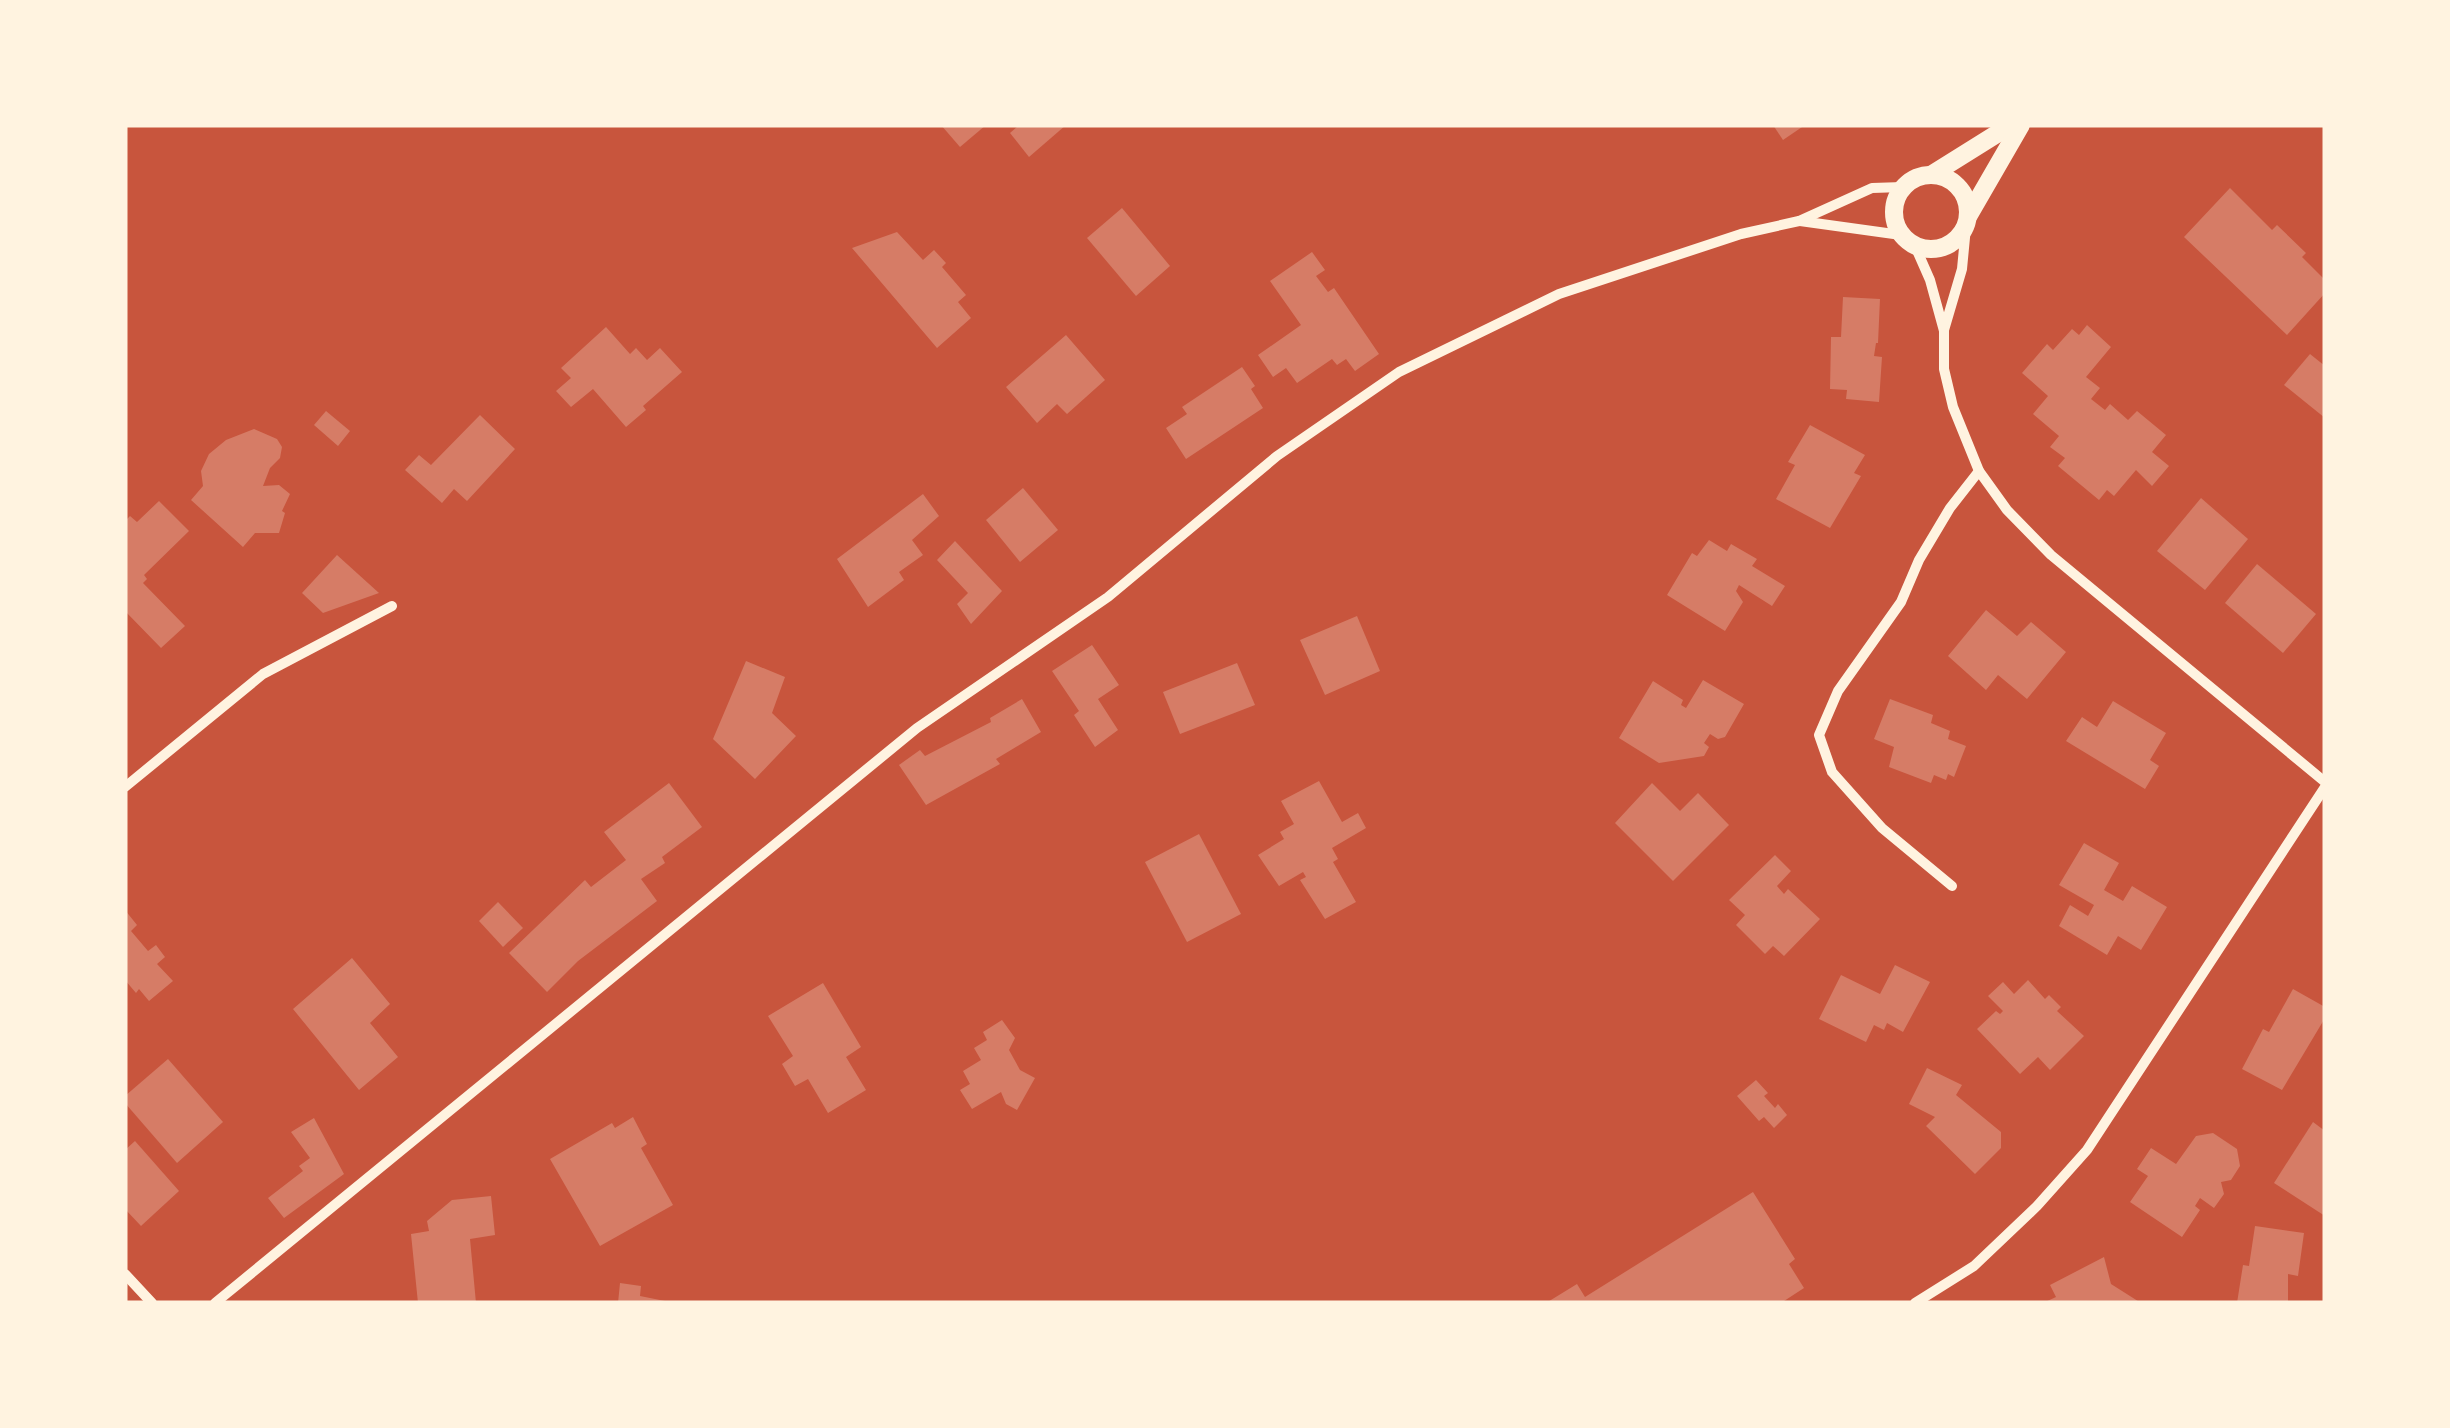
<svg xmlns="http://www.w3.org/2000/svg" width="2450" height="1428" viewBox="0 0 2450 1428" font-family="Inter,sans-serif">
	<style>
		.building { fill: #d67c66 }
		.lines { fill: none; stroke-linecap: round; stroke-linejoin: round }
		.minor { stroke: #fff3e0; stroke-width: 10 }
		.tertiary { stroke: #fff3e0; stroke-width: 18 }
	</style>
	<rect width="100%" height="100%" fill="#c8553d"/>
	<g class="building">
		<path d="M 941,125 L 986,125 L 960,147 Z"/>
		<path d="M 1019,125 L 1066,125 L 1029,157 L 1010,133 Z"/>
		<path d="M 1773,125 L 1805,125 L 1783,140 Z"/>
		<path d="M 2230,188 L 2272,230 L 2277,225 L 2306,253 L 2302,257 L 2325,280 L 2325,293 L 2287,335 L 2184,237 Z"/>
		<path d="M 1122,208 L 1170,266 L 1136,296 L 1087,238 Z"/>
		<path d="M 897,232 L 923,260 L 934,250 L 946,263 L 942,267 L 966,295 L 958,302 L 971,318 L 937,348 L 852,248 Z"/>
		<path d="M 1312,252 L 1325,270 L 1316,276 L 1328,292 L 1334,288 L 1379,354 L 1355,371 L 1346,359 L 1337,365 L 1332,359 L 1297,383 L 1286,368 L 1273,377 L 1258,355 L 1301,325 L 1270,281 Z"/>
		<path d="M 1843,297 L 1880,299 L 1878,343 L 1876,343 L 1874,356 L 1882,357 L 1879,402 L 1846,399 L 1847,390 L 1830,389 L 1831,337 L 1841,337 Z"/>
		<path d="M 2087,325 L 2111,347 L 2086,377 L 2100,388 L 2091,399 L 2105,410 L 2110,404 L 2128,420 L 2137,411 L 2166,435 L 2152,452 L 2169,466 L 2152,486 L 2136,470 L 2114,496 L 2107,490 L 2099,500 L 2058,466 L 2065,458 L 2050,447 L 2059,436 L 2033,414 L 2048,396 L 2022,373 L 2047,344 L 2053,350 L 2072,329 L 2079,335 Z"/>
		<path d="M 606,327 L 630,354 L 636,348 L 647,360 L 660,348 L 682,372 L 643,406 L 646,410 L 626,427 L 593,389 L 571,407 L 556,391 L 571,378 L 561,368 Z"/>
		<path d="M 1066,335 L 1105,380 L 1067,414 L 1057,404 L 1037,423 L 1006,387 Z"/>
		<path d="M 2310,354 L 2325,366 L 2325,418 L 2284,385 Z"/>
		<path d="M 1242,367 L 1255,386 L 1251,389 L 1263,408 L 1186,459 L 1166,428 L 1187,414 L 1182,407 Z"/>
		<path d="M 326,411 L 350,431 L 338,446 L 314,425 Z"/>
		<path d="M 480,415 L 515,449 L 467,501 L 454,489 L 442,503 L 405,470 L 419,455 L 431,465 Z"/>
		<path d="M 1810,425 L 1865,455 L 1854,473 L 1861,476 L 1830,528 L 1776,499 L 1795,465 L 1788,462 Z"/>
		<path d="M 254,429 L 277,439 L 282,447 L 280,458 L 270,468 L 263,486 L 279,485 L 290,494 L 282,511 L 285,513 L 279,533 L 255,533 L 243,547 L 191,500 L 203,486 L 201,471 L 209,454 L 226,440 Z"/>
		<path d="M 1023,488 L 1058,530 L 1020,562 L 986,520 Z"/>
		<path d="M 923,494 L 939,516 L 912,540 L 923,555 L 899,572 L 904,580 L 868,607 L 837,559 Z"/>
		<path d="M 2201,498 L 2248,539 L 2205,590 L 2157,551 Z"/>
		<path d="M 159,501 L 189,531 L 144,575 L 147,579 L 143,583 L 185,626 L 161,648 L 125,611 L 125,521 L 130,516 L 137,522 Z"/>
		<path d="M 1709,540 L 1727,551 L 1731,544 L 1757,559 L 1752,566 L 1785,586 L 1772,606 L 1739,585 L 1736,591 L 1743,602 L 1725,631 L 1667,595 L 1692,553 L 1697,556 Z"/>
		<path d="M 955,541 L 1002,591 L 971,624 L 957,604 L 968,593 L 937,560 Z"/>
		<path d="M 337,555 L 379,593 L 323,613 L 302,593 Z"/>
		<path d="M 2257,564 L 2316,614 L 2283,653 L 2225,603 Z"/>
		<path d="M 1986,610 L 2017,636 L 2031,622 L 2066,652 L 2027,699 L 1998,675 L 1986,690 L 1948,656 Z"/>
		<path d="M 1357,616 L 1380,671 L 1325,695 L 1300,640 Z"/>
		<path d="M 1092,645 L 1119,685 L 1098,699 L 1118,730 L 1095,747 L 1074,715 L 1079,711 L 1052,671 Z"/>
		<path d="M 746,661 L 785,677 L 772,713 L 796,736 L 755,779 L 713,739 Z"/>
		<path d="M 1237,663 L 1255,705 L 1180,734 L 1163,692 Z"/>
		<path d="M 1703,680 L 1744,704 L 1725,737 L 1718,739 L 1710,734 L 1704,743 L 1709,747 L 1704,756 L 1659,763 L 1619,738 L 1653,681 L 1683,700 L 1681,705 L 1686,708 Z"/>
		<path d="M 1022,699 L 1041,732 L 996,759 L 1000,764 L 926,805 L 899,765 L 920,750 L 925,756 L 991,722 L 990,718 Z"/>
		<path d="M 1890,699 L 1933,715 L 1931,723 L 1950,731 L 1948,739 L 1966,746 L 1954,777 L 1948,774 L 1946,780 L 1934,775 L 1931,783 L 1889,767 L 1894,747 L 1874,739 Z"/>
		<path d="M 2113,701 L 2166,733 L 2150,760 L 2159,766 L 2145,789 L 2066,741 L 2082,717 L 2097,727 Z"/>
		<path d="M 1319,781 L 1342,822 L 1358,813 L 1366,828 L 1332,848 L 1338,859 L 1333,862 L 1356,902 L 1325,919 L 1300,880 L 1306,877 L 1303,872 L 1279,886 L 1258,855 L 1284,839 L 1280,832 L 1294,824 L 1281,801 Z"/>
		<path d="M 669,783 L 702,827 L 662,857 L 665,863 L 641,879 L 657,901 L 578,961 L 547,992 L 509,953 L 585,880 L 591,887 L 626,860 L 604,832 Z"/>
		<path d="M 1652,783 L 1680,811 L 1698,793 L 1729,825 L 1673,881 L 1615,823 Z"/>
		<path d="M 1199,834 L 1241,914 L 1187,942 L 1145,862 Z"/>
		<path d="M 2084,843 L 2119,863 L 2104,890 L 2123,901 L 2132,886 L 2167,907 L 2141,950 L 2118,936 L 2107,955 L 2059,926 L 2070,905 L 2088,916 L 2094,905 L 2059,885 Z"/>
		<path d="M 1775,855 L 1791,871 L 1777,886 L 1784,894 L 1788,889 L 1820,919 L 1784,956 L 1773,946 L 1765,954 L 1736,925 L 1745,915 L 1729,900 Z"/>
		<path d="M 498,902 L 523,928 L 503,947 L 479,921 Z"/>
		<path d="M 125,910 L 137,925 L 131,931 L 148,951 L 156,945 L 165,957 L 157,964 L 173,981 L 149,1001 L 139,989 L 136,993 L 125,980 Z"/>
		<path d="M 352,958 L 390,1004 L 370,1023 L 398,1057 L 359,1090 L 293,1009 Z"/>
		<path d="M 1895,965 L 1930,982 L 1903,1032 L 1887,1023 L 1884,1030 L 1874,1025 L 1866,1042 L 1819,1019 L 1841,975 L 1880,994 Z"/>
		<path d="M 2028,980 L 2045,999 L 2049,995 L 2061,1007 L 2057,1011 L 2084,1036 L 2050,1070 L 2038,1057 L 2020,1074 L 1977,1029 L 1996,1011 L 2000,1014 L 2003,1011 L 1988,996 L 2003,982 L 2014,994 Z"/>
		<path d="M 823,983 L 861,1047 L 846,1057 L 866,1090 L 828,1113 L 808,1079 L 795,1086 L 782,1064 L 793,1056 L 768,1016 Z"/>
		<path d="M 2293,989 L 2325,1007 L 2325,1018 L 2282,1090 L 2242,1069 L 2263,1029 L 2269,1032 Z"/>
		<path d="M 1002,1020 L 1015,1038 L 1009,1050 L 1020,1070 L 1035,1078 L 1017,1110 L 1006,1104 L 1001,1092 L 972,1109 L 960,1090 L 970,1084 L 963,1071 L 981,1060 L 974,1048 L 987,1040 L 983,1032 Z"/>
		<path d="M 168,1059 L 223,1122 L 177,1163 L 125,1103 L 125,1096 Z"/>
		<path d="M 1927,1068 L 1962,1085 L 1956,1095 L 2001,1132 L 2001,1148 L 1975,1174 L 1926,1126 L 1935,1117 L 1909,1104 Z"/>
		<path d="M 1756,1080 L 1768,1093 L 1764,1096 L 1775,1108 L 1778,1104 L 1787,1115 L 1774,1128 L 1764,1117 L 1759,1121 L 1737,1096 Z"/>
		<path d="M 633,1117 L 647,1144 L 641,1148 L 673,1205 L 600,1246 L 550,1159 L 612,1123 L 615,1128 Z"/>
		<path d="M 314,1118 L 344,1174 L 284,1218 L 268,1198 L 303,1171 L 299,1166 L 310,1158 L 291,1132 Z"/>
		<path d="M 2313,1122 L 2325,1131 L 2325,1216 L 2274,1183 Z"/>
		<path d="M 2213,1133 L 2237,1149 L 2240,1166 L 2231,1180 L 2221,1182 L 2224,1194 L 2214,1208 L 2200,1198 L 2195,1206 L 2200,1210 L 2182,1237 L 2130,1202 L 2148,1176 L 2137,1169 L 2151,1148 L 2176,1164 L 2196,1136 Z"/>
		<path d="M 135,1141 L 179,1191 L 141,1226 L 125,1209 L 125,1150 Z"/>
		<path d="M 1753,1192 L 1795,1259 L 1789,1264 L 1804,1288 L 1781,1303 L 1546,1303 L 1577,1284 L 1585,1297 Z"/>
		<path d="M 491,1196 L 495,1235 L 470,1239 L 476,1303 L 418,1303 L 411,1234 L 429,1231 L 427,1221 L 452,1200 Z"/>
		<path d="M 2255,1226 L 2304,1233 L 2298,1276 L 2288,1274 L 2288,1303 L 2237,1303 L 2243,1265 L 2249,1266 Z"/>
		<path d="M 2104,1257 L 2111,1284 L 2141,1303 L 2043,1303 L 2056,1297 L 2050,1285 Z"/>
		<path d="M 620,1283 L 641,1286 L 640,1296 L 675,1303 L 618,1303 Z"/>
	</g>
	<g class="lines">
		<g class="minor">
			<path d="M 1800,221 L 1901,235"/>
			<path d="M 1915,246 L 1930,280 L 1944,331 L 1944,369 L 1953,407 L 1979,471 L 2007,510 L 2051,555 L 2325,782"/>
			<path d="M 1944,330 L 1962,269 L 1966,227"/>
			<path d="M 125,787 L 263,674 L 392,606"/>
			<path d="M 1952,886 L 1882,828 L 1832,772 L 1819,735 L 1838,691 L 1901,602 L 1919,560 L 1950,508 L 1979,471"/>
			<path d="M 125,1274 L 152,1303"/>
			<path d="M 215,1303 L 917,728 L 1108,597 L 1277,456 L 1399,372 L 1559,294 L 1741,234 L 1799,221 L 1872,188 L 1903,187"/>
			<path d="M 1915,1303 L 1974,1266 L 2037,1206 L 2087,1150 L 2325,787"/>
		</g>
		<g class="tertiary">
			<circle cx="1931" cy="212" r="37"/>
			<path d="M 1931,175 L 2011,125"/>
			<path d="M 1969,215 L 2021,125"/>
		</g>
	</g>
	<rect width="2450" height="1428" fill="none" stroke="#fff3e0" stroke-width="255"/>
</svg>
